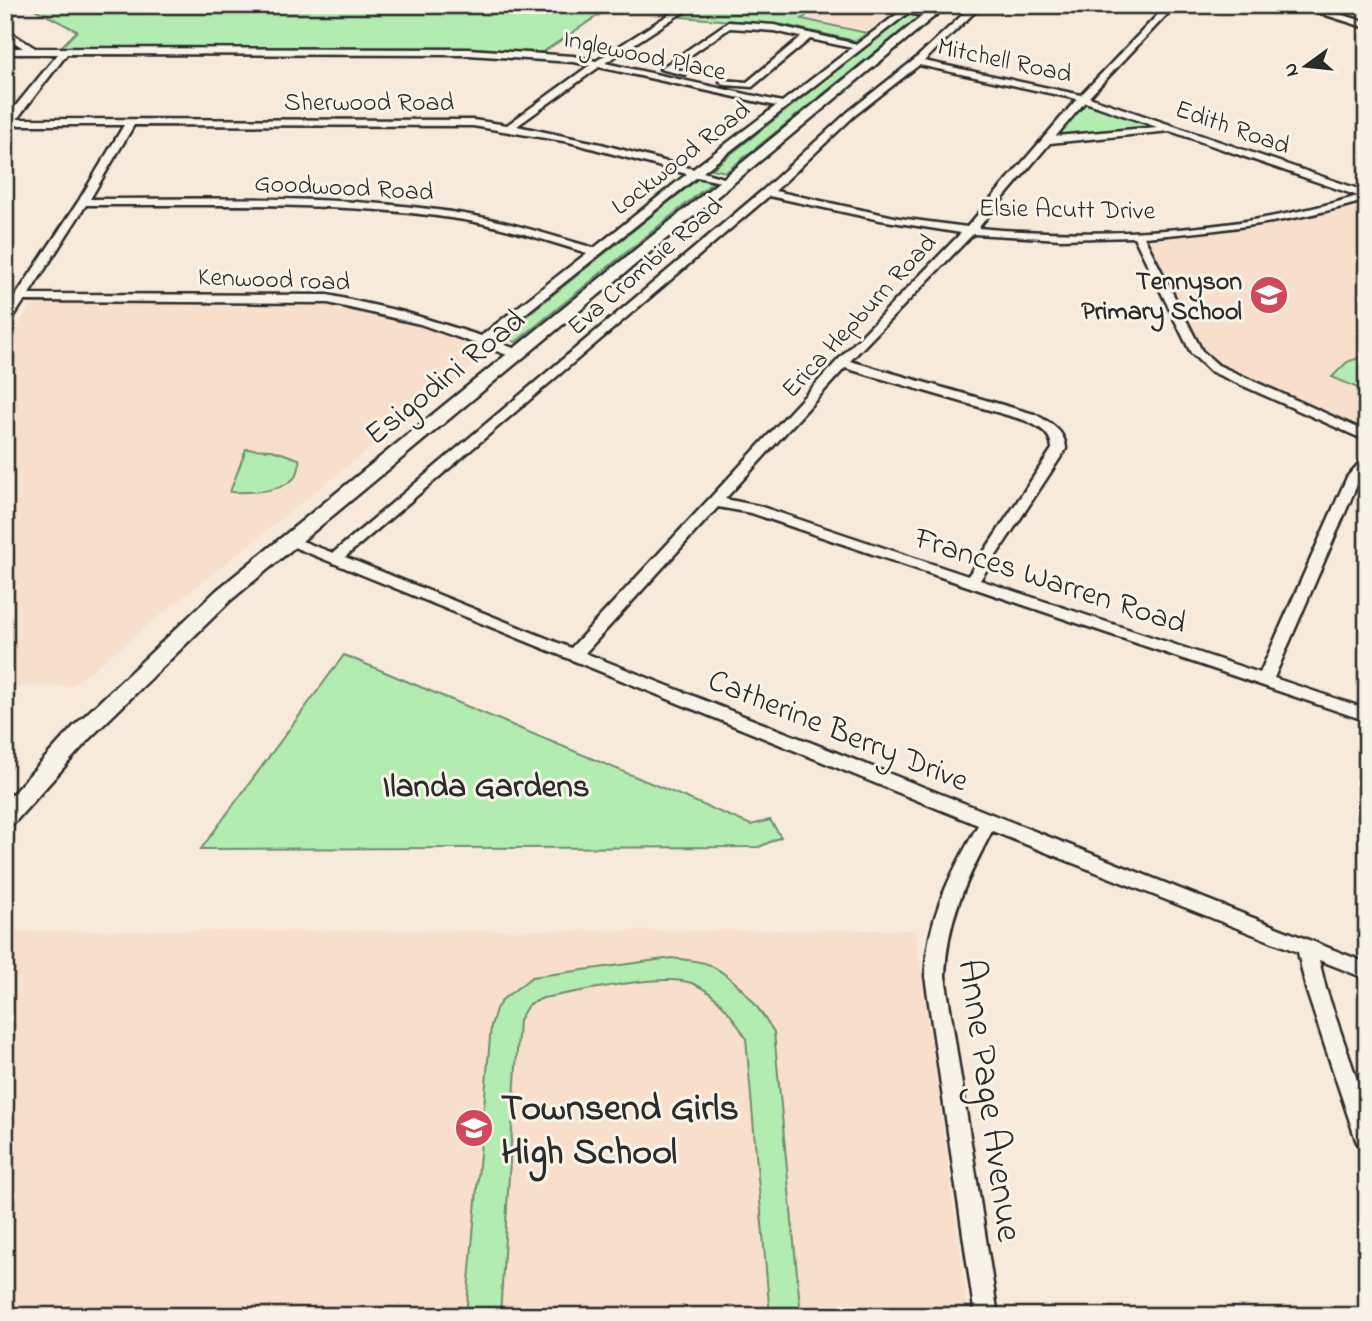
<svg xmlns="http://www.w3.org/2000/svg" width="1372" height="1321" viewBox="0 0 1372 1321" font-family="'Indie Flower',sans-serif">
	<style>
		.built { fill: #f7dfcc }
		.green { fill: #b3ecb0; stroke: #6f8c6e; stroke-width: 2 }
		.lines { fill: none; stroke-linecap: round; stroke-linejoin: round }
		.minor-casing { stroke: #2b2b2b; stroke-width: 5 }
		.secondary-casing { stroke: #2b2b2b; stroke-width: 5 }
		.minor { fill: #f7f3e8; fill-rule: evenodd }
		.secondary { fill: #f7f3e8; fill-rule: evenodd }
		.labels { text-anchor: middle; stroke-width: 6; stroke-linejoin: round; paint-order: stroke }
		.far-street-label { font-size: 26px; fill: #2b2b2b; stroke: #f7f3e8 }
		.far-poi-label { font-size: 26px; font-weight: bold; fill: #2b2b2b; stroke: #f7f3e8; text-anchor: end }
		.street-label { font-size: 32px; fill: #2b2b2b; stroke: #f7f3e8 }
		.neighbourhood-label { font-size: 33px; font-weight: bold; fill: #2b2b2b; stroke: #f7f3e8 }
		.near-street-label { font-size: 38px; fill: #2b2b2b; stroke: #f7f3e8 }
		.near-poi-label { font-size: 38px; font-weight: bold; fill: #2b2b2b; stroke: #f7f3e8; text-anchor: start }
	</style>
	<rect width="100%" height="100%" fill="#f7eadb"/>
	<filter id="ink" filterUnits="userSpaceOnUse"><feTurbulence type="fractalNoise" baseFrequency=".0143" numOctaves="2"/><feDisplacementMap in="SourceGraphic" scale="14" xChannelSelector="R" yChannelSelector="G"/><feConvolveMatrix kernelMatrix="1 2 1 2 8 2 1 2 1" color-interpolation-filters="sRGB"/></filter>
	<g filter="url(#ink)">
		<g class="built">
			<path d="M 824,5 L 908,5 L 875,32 L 807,19 Z"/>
			<path d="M 1367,198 L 1367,433 L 1217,367 L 1205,358 L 1143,237 L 1249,224 Z"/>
			<path d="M 50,301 L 326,303 L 363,307 L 405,319 L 493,350 L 72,686 L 5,687 L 5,347 L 30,306 Z"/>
			<path d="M 916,930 L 969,1316 L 5,1316 L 5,941 L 13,931 Z"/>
		</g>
		<g class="green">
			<path d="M 27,5 L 523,7 L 506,15 L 614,5 L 543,52 L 58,50 L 77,31 Z"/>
			<path d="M 698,5 L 820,5 L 802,19 L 867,33 L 856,41 L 784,25 L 680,17 Z"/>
			<path d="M 908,14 L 920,16 L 726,172 L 712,169 Z"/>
			<path d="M 1085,100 L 1165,128 L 1053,138 Z"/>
			<path d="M 699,178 L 713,182 L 516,342 L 500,337 Z"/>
			<path d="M 1367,355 L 1367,392 L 1332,377 L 1347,362 Z"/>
			<path d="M 246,449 L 272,450 L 299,459 C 304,493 252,493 230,492 Z"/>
			<path d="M 344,655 L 751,825 L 770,820 L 781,837 L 759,847 L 201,849 Z"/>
			<path d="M 672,958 C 684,960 700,960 710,965 C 739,980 757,1005 774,1032 L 801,1316 L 770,1316 L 746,1038 C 733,1017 718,994 694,984 C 666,971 576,993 543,998 L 528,1005 L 519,1020 L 500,1316 L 466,1316 L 491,1026 L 496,1009 L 503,999 L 532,977 Z"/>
		</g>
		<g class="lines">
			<g class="minor-casing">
				<g id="minor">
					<path d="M 684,5 L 694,5 L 605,63 L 782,102 L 852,48 L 810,39 L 752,87 L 725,85 L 720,82 L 722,80 L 747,82 L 801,37 L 774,31 L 730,28 L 672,68 L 685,71 L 685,75 L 660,69 L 728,22 L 774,25 L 857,44 L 900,12 L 873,5 L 892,5 L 936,15 L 932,18 L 908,13 L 703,172 L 730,180 L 730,184 L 697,177 L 492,340 L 521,351 L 521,357 L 513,357 L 420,324 L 328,303 L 24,301 L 9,324 L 5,325 L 5,312 L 78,202 L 124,125 L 5,125 L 5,119 L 58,54 L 5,54 L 5,48 L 23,48 L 5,36 L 5,29 L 35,48 L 468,49 L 573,56 L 596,61 ZM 67,54 L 468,55 L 573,62 L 590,65 L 507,125 L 473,120 L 17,119 ZM 599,67 L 776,106 L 693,169 L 601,144 L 517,126 ZM 134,125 L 473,126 L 569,142 L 687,174 L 594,248 C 551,236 508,221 464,214 C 341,194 215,199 90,199 ZM 86,205 C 212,206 339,200 464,220 C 506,227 546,241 587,253 L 481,336 L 404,312 L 328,295 L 29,294 Z"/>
					<path d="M 973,5 L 982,5 L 924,61 L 1081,95 L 1167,5 L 1176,5 L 1089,97 L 1367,192 L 1367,200 C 1294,222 1219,231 1144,237 L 1202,351 L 1218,365 L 1367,432 L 1367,441 L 1210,371 L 1191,353 L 1134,237 L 1061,239 L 973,234 L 850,361 L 1034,414 C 1048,421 1066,431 1066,449 L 980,580 L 1260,673 L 1347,477 L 1362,460 L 1367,459 L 1367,471 L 1360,478 L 1274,678 L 1367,709 L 1367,721 L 751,513 L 718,507 L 585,653 L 1367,963 L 1367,979 L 1319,960 L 1326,989 L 1367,1109 L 1367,1150 L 1360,1147 L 1356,1140 L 1306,989 L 1298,952 L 992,831 C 966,881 947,918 945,976 L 998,1316 L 975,1316 L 925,976 C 928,916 949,877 978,825 L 284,543 L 282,540 L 289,536 L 333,553 L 763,190 L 848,112 L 914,60 ZM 919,65 L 1077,99 L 967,227 L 899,218 L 775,191 L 854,116 ZM 1085,102 L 1157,127 L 1056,136 ZM 1170,131 L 1358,196 C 1240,232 1100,239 978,228 L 1050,143 ZM 769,196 L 880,220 L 961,233 L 838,360 L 571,648 L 345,557 ZM 845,368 L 1024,420 C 1038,426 1052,433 1052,449 L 968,576 L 759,506 L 725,499 Z"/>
					<path d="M 1294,5 L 1308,5 L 1367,22 L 1367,28 Z"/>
				</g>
			</g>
			<g class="secondary-casing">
				<path id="secondary" d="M 936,5 L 948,5 L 231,600 L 91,737 L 13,824 L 5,827 L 5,802 L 75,725 L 217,590 Z"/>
			</g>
			<use href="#minor" class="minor"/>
			<use href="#secondary" class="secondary"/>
		</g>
	</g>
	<defs>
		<g id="school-disc" transform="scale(2.0125)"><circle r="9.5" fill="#d1495b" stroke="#f7f3e8"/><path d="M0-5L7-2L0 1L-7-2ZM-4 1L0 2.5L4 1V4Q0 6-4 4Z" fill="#fff"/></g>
	</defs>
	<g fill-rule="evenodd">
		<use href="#school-disc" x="1269" y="295"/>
		<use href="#school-disc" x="474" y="1128"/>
	</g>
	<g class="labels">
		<g class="far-street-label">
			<text transform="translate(645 54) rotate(12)" y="9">Inglewood Place</text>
			<text transform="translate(1005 59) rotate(12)" y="9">Mitchell Road</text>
			<text x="369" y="110">Sherwood Road</text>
			<text transform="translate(1233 126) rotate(19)" y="9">Edith Road</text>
			<text transform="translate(680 157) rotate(-38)" y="9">Lockwood Road</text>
			<text transform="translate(344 186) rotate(3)" y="9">Goodwood Road</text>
			<text transform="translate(1067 208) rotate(1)" y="9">Elsie Acutt Drive</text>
			<text transform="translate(644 265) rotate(-41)" y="9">Eva Crombie Road</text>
			<text transform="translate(274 278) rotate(2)" y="9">Kenwood road</text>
			<text transform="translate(858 315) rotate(-47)" y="9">Erica Hepburn Road</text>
		</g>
		<g class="far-poi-label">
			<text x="1242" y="289">Tennyson<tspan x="1242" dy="30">Primary School</tspan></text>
		</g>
		<g class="street-label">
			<text transform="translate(444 376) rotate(-39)" y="11">Esigodini Road</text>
			<text transform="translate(1051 579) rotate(18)" y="11">Frances Warren Road</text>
			<text transform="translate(839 729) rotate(22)" y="11">Catherine Berry Drive</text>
		</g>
		<g class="neighbourhood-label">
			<text x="486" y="796">Ilanda Gardens</text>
		</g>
		<g class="near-street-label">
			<text transform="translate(992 1100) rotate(82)" y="13">Anne Page Avenue</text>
		</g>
		<g class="near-poi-label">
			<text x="501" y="1119">Townsend Girls<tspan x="501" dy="44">High School</tspan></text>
		</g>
	</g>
	<rect width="1372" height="1321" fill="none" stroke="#f7f3e8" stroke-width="28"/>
	<rect x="14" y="14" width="1344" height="1293" fill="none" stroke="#2b2b2b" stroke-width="2.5" filter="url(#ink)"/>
	<g transform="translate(1306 66) rotate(255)" stroke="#f7f3e8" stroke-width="5" paint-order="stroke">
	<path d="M0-5L12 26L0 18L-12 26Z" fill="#2b2b2b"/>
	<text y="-10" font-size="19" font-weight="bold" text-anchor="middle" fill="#2b2b2b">N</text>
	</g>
</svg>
